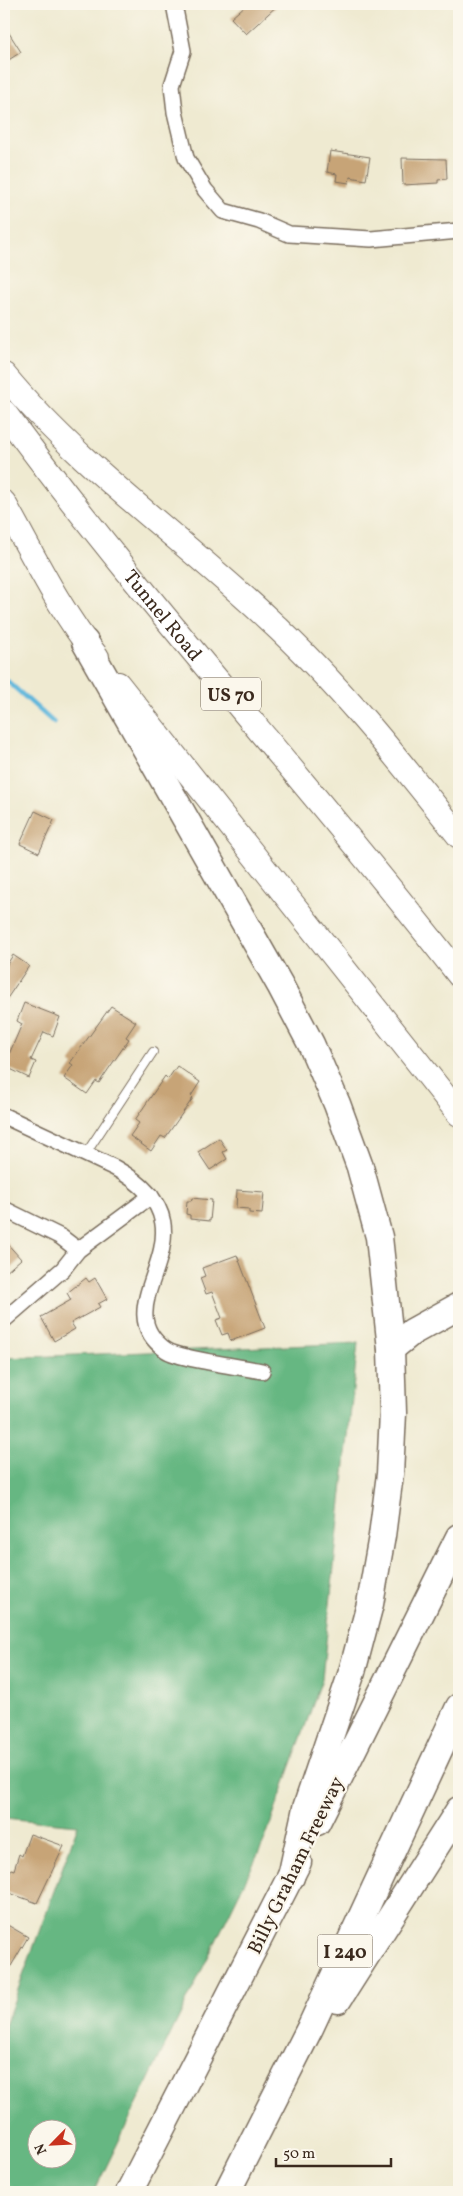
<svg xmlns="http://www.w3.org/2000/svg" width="463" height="2196" viewBox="0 0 463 2196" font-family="Vollkorn,serif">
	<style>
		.forest { fill: #66b782; stroke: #507050; fill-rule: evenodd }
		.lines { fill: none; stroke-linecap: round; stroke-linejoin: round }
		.stream { stroke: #5eb7dc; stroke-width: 4.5 }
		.building { fill: #c7a477 }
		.lane-casing { stroke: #7a6d5d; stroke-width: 10 }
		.street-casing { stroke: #7a6d5d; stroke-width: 18 }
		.primary-casing { stroke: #7a6d5d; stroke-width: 26 }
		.highway-casing { stroke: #7a6d5d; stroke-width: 29 }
		.lane { stroke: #fff; stroke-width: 8 }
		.street { stroke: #fff; stroke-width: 15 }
		.primary { stroke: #fff; stroke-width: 24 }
		.highway { stroke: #fff; stroke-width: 26 }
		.labels { text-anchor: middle; stroke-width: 4.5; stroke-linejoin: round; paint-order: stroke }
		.shield { fill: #fbf7ec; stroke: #75685c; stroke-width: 1 }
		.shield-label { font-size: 19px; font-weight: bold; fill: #3b2a1e }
		.street-label { font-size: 20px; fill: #3b2a1e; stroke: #fbf7ec }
	</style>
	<rect width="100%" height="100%" fill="#fbf7ec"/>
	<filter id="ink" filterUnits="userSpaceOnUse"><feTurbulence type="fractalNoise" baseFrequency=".02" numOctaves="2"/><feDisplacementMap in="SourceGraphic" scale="10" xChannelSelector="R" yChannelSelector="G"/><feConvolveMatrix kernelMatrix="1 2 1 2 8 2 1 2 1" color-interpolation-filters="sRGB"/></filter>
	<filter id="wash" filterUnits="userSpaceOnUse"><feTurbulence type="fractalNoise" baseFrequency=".0096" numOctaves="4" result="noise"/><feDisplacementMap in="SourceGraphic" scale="20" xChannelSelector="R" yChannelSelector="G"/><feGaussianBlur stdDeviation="1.12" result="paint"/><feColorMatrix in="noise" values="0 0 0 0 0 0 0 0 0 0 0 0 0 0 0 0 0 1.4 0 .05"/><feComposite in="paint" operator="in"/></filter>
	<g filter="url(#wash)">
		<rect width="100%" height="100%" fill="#efead1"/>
		<path class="forest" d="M 358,1343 L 322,1679 L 264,1842 L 94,2192 L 4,2192 L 4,2028 L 78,1825 L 4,1818 L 4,1358 ZM 38,2128 L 68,2128 L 68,2158 L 38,2158 Z"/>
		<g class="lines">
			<path class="stream" d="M 4,678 L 54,723"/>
		</g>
		<g id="blocks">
			<g class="building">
				<path d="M 247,4 L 279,4 L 246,34 L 231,18 Z"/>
				<path d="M 4,25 L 21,52 L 4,63 Z"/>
				<path d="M 330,151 L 370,157 L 366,180 L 350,177 L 349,183 L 336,181 L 337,174 L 327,172 Z"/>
				<path d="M 402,158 L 446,159 L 447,179 L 438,180 L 438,183 L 403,185 Z"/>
				<path d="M 35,811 L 54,820 L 39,853 L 20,844 Z"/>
				<path d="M 13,955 L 29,966 L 4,1003 L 4,969 Z"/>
				<path d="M 24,1003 L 60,1017 L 53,1036 L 44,1032 L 31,1060 L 36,1062 L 29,1078 L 4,1066 L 22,1024 L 17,1021 Z"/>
				<path d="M 111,1006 L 136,1022 L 126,1037 L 129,1039 L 99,1083 L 96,1081 L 87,1094 L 64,1078 L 73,1065 L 70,1063 Z"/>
				<path d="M 177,1066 L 200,1082 L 191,1096 L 193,1098 L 165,1138 L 161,1136 L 151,1151 L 130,1136 L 139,1123 L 135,1120 L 165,1076 L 168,1079 Z"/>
				<path d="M 219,1138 L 227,1150 L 223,1152 L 227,1159 L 210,1170 L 198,1152 Z"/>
				<path d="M 237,1190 L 264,1192 L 262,1214 L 249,1213 L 249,1209 L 236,1208 Z"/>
				<path d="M 192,1198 L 212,1200 L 210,1221 L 190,1219 L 190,1215 L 186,1214 L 187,1201 L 191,1201 Z"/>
				<path d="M 4,1240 L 21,1259 L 4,1274 Z"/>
				<path d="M 237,1255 L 265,1328 L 231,1341 L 228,1333 L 222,1335 L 216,1320 L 222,1318 L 212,1292 L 206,1294 L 200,1278 L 205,1276 L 202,1268 Z"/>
				<path d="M 86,1278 L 89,1282 L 95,1278 L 107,1299 L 98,1304 L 100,1307 L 71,1323 L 75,1329 L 54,1341 L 41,1317 L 71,1300 L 67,1293 Z"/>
				<path d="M 30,1834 L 64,1846 L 37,1903 L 4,1891 L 11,1869 L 14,1870 L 19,1854 L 22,1856 Z"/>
				<path d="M 4,1923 L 28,1937 L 4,1978 Z"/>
			</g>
		</g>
	</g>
	<g filter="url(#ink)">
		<use href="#blocks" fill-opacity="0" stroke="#7a6d5d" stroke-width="1"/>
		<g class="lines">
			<g class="lane-casing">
				<path id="lane" d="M 85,1155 L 153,1052"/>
			</g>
			<g class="street-casing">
				<g id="street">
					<path d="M 174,4 L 183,51 L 172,85 L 175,112 L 186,158 L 205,190 L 223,211 L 259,221 L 289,234 L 371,239 L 459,231"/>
					<path d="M 4,1116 L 115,1168 C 229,1231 97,1302 166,1350 C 179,1359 242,1367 262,1371"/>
					<path d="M 4,1209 L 61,1237 L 78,1250"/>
					<path d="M 4,1320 L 63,1269 L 78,1250 L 151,1196"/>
				</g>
			</g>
			<g class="primary-casing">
				<g id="primary">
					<path d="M 4,375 C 80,467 180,536 267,618 C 340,685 398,759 459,836"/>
					<path id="s1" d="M 4,412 C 147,607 311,784 459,975"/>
					<path d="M 4,503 C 33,555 60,611 97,657"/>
					<path d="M 118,684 L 459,1114"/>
				</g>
			</g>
			<g class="highway-casing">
				<g id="highway">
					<path d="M 85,642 L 280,985 L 311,1044 L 337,1104 L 360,1167 L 379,1237 L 391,1349 L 393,1413 L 390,1474 L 382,1536 L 370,1604 L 352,1672 L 306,1808 L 291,1877"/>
					<path d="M 391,1349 L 412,1332 L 459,1306"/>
					<path d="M 317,1822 L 459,1537"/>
					<path d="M 338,2000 L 459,1810"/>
					<path d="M 129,2192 L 298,1862"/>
					<path d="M 227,2192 L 310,2028 L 459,1707"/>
				</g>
			</g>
			<use href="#lane" class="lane"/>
			<use href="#street" class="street"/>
			<use href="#primary" class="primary"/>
			<use href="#highway" class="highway"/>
		</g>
	</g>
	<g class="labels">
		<g class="shield">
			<rect x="201" y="677.5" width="60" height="33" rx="4"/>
			<rect x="317.5" y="1934.5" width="55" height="33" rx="4"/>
		</g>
		<g class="shield-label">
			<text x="231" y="701">US 70</text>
			<text x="345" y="1958">I 240</text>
		</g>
		<g class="street-label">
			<text dy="7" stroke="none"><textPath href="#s1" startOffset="258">Tunnel Road</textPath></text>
			<text transform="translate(295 1865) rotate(-64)" y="7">Billy Graham Freeway</text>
		</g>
	</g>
	<rect width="463" height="2196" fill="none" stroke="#fbf7ec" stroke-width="20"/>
	<g transform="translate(52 2144) rotate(246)"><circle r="24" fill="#fbf7ec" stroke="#aea59a"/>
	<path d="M0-4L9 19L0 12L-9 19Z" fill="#c8321e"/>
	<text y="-8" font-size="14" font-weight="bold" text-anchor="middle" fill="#3b2a1e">N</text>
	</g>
	<path d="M276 2158v8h115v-8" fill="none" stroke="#3b2a1e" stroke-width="2.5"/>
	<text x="283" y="2158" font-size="15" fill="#3b2a1e" stroke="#fbf7ec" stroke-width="4" paint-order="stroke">50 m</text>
</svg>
